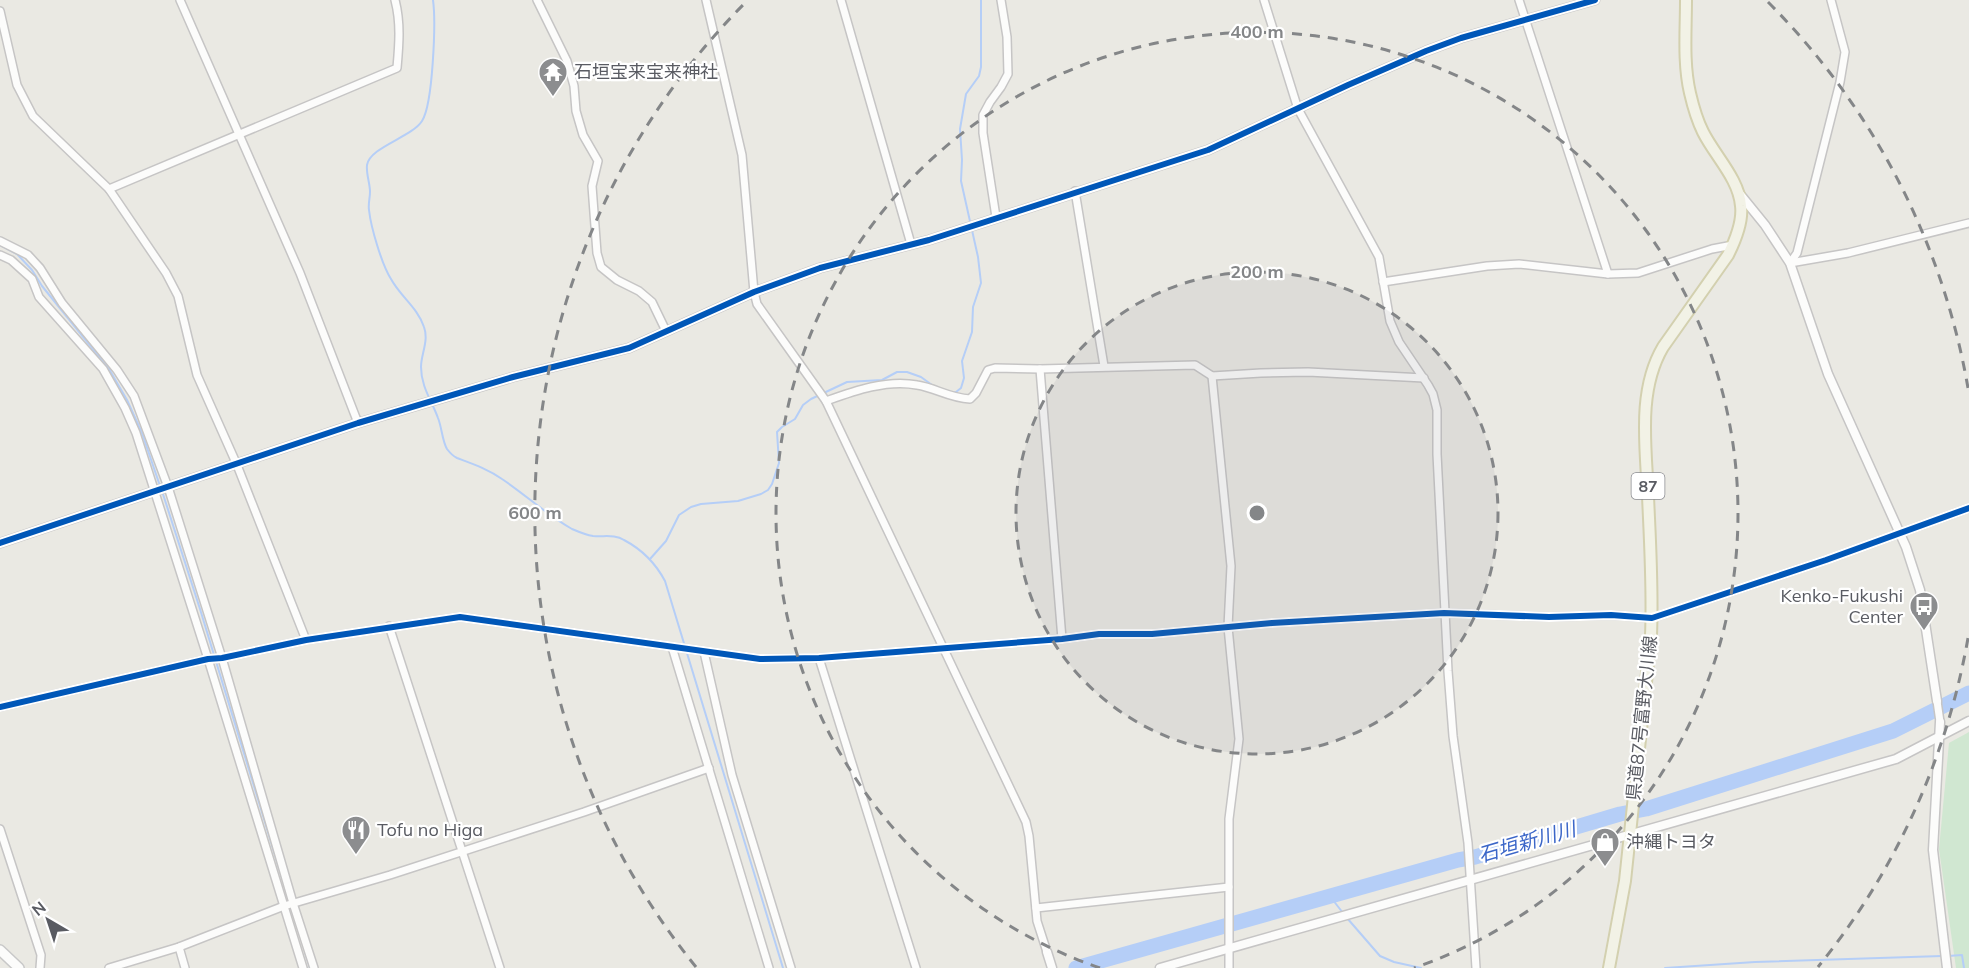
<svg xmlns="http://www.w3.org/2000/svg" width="1969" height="968" viewBox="0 0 1969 968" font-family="Mulish,'Noto Sans JP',sans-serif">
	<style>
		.green { fill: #d0e7d1 }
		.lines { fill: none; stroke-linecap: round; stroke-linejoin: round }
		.stream { stroke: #b5cef7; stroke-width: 2 }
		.river { stroke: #b5cef7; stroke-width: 15 }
		.minor-casing { stroke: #c6c5c5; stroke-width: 10 }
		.tertiary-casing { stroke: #c6c5c5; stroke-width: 11 }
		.secondary-casing { stroke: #c8c8c8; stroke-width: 12 }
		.primary-casing { stroke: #d3d0af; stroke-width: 14 }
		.minor { stroke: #fcfcfb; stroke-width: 7 }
		.tertiary { stroke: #fcfcfb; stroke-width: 8 }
		.secondary { stroke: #fcfcfb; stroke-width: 9 }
		.primary { stroke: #f2f2e6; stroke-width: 10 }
		.cycleway-casing { stroke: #fff; stroke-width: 10 }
		.cycleway { stroke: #0057b8; stroke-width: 6 }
		.ring { fill: none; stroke: #848688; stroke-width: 3; stroke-dasharray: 10 8 }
		.labels { text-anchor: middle; stroke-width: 4.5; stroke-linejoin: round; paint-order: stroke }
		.shield { fill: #fff; stroke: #8b8c91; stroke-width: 1.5 }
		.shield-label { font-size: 16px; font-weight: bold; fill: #595b62 }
		.poi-label { font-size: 18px; fill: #595b62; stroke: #fff; text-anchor: start }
		.street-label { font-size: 18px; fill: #595b62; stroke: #fff }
		.water-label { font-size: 20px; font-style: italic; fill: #3b66c8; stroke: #fff }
		.centre { fill: #848688; stroke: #fff; stroke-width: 3 }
		.ring-label { font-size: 18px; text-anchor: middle; font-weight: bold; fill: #848688; stroke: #fff; stroke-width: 4.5; stroke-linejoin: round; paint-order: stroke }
	</style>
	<rect width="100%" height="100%" fill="#eae9e3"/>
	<path class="green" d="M 1969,732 L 1969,968 L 1956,968 L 1939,849 L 1949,743 Z"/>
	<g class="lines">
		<g class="stream">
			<path d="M 433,0 C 436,22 433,104 422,121 C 412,137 370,147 367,165 C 366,174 370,183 370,192 C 370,198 368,204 369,210 C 371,228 382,265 391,279 C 400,296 418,308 424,327 C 429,341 421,354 421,367 C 421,387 432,401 438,418 C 442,428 442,440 447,449 C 450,453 453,456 457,458 C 473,464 488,469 502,479 C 526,495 547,515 572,529 C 579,532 586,535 593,536 C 604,537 615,534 624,540 C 641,549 656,564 665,581 L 783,968"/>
			<path d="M 0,245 L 17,254 L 32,270 L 42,286 L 109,369 L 127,400 L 142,433 L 160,486"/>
			<path d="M 950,393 L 956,392 L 961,388 L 964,378 L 962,361 L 972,332 L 973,307 L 981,283 L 978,257 L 961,181 L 962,160 L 960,129 L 966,94 L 979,76 L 981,67 L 981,0"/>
			<path d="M 162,491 L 200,609 L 282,878"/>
			<path d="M 650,559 L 666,541 L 679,515 L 691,507 L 701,504 L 738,501 L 761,494 L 768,490 L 772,484 L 779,463 L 777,432 L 782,427 L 795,419 L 803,405 L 811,399 L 847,382 L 882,380 L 897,372 L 907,372 L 921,377 L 932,385"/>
			<path d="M 1329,895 L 1343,913"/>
			<path d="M 1347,918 L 1380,956 L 1394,962 L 1421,968"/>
			<path d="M 305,952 L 310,968"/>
			<path d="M 1948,956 L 1962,955 L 1964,968"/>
			<path d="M 1665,968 L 1755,962 L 1942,956"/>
		</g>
		<path class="river" d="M 1076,968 L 1458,860 L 1475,857 L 1620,814 L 1646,809 L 1893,731 L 1969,693"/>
		<g class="minor-casing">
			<g id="minor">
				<path d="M 180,0 L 300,273 L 358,423"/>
				<path d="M 537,0 L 567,61 L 574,86 L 576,111 L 583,135 L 598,161 L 592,186 L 597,253 L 601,267 L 617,280 L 639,291 L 652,302 L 666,331"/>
				<path d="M 706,0 L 742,155 L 754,292 L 757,304 L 826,401 L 1026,822 L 1029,836 L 1037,921 L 1047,952"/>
				<path d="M 841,0 L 911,244"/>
				<path d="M 1264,0 L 1298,109 L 1379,257 L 1390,321 L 1399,342 L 1428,385 L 1433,394 L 1437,410 L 1437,454 L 1448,671 L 1453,736 L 1468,843 L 1476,968"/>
				<path d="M 1519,0 L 1608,274"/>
				<path d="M 0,11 L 17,85 L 33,116 L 109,189 L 166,273 L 178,296 L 197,375 L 237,465 L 306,640"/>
				<path d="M 109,189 L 397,68 C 399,45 401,23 395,0"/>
				<path d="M 1075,191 L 1104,366"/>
				<path d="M 996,217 L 983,133 L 983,115 L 990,102 L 1001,87 L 1008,74 L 1007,37 L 1001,0"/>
				<path d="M 0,241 L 28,255 L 40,268 L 62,303 L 117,370 L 134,396 L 168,487 L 222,658 L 293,903 L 314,968"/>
				<path d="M 0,255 L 11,260 L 32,279 L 39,297 L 103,369 L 125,408 L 136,433 L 208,659 L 303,968"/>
				<path d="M 1790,263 L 1797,253 L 1840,82 L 1845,52 L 1831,0"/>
				<path d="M 1790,263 L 1848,253 L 1969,223"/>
				<path d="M 1383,282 L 1487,266 L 1519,264 L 1608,274 L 1638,273 L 1712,249 L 1733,245"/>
				<path d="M 1040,369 L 1062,639"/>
				<path d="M 1212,376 L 1231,566 L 1228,627 L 1239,739 L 1229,819 L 1229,968"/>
				<path d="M 826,401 C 854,391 887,379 917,385 C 936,388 949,398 970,399 L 976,393 L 988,370 L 995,368 L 1040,369 L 1195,365 L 1212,376 L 1261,373 L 1308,372 L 1424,378"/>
				<path d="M 389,626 L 500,968"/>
				<path d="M 672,647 L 769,968"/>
				<path d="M 704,652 L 732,775 L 791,968"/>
				<path d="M 819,658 L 916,968"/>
				<path d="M 1937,701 L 1940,722"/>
				<path d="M 0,707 L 208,659 L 222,658 L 306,640 L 460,617 L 760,659 L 819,658 L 1062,639 L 1099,634 L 1152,634 L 1272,623 L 1444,613 L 1549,617 L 1611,615 L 1652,618 L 1826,560 L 1969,508"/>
				<path d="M 0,829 L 41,955 L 40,968"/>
				<path d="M 1036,908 L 1229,887"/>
				<path d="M 179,947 L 185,968"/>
				<path d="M 109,968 L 179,947 L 284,906 L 390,875 L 584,812 L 709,768"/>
			</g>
		</g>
		<g class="tertiary-casing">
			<g id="tertiary">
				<path d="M 1739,193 L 1765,225 L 1790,263 L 1828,374 L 1906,547 L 1920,590 L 1937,701"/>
				<path d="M 0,543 L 358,423 L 513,377 L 629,348 L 754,292 L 820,268 L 929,240 L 1208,150 L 1348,85 L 1426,51 L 1461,38 L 1595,0"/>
				<path d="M 1940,722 L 1933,850 L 1947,968"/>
				<path d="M 1047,952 L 1052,968"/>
				<path d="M 1160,968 L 1896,759 L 1969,721"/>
			</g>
		</g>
		<g class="secondary-casing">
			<path id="secondary" d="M 0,950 L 19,968"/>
		</g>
		<g class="primary-casing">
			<path id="primary" d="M 1609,968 L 1625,881 L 1651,635 C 1653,589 1650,543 1648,496 C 1646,447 1637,391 1663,347 L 1728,255 C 1735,241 1743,222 1741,206 C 1739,179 1715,156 1703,132 C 1697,120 1693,106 1690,93 C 1683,63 1686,30 1686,0"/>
		</g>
		<use href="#minor" class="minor"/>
		<use href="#tertiary" class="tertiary"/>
		<use href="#secondary" class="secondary"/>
		<use href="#primary" class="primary"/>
		<g class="cycleway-casing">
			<g id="cycleway">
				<path d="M 0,543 L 358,423 L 513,377 L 629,348 L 754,292 L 820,268 L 929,240 L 1208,150 L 1348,85 L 1426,51 L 1461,38 L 1595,0"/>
				<path d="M 0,707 L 208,659 L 222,658 L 306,640 L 460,617 L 760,659 L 819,658 L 1062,639 L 1099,634 L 1152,634 L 1272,623 L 1444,613 L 1549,617 L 1611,615 L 1652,618 L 1826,560 L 1969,508"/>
			</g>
		</g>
		<use href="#cycleway" class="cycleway"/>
	</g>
	<circle cx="1257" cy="513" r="241" fill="#848688" fill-opacity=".12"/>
	<g class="ring">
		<circle cx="1257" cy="513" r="241"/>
		<path d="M1100 968A481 481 0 1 1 1414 968"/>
		<path d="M1968 638A722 722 0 0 1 1818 967M696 967A722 722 0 0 1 746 2M1768 2A722 722 0 0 1 1968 388"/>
	</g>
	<defs>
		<g id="temple-pin" transform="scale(1.5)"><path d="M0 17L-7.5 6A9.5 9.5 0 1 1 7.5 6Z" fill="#8c8d8f" stroke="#fff"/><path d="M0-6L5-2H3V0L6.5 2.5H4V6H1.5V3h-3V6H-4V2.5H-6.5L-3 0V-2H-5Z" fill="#fff"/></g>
		<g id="bus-pin" transform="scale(1.5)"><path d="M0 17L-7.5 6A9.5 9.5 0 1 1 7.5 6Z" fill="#8c8d8f" stroke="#fff"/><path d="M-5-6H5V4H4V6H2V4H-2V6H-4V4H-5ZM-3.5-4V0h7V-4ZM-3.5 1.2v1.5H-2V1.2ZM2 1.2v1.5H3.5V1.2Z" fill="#fff"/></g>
		<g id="restaurant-pin" transform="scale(1.5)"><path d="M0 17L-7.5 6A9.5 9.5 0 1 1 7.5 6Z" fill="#8c8d8f" stroke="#fff"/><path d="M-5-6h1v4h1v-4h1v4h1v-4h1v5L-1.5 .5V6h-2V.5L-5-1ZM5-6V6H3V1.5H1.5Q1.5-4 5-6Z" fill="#fff"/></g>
		<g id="shop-pin" transform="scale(1.5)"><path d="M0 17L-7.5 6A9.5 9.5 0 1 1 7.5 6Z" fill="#8c8d8f" stroke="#fff"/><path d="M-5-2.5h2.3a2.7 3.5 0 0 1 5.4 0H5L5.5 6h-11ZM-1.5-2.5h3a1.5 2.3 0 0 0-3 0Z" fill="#fff"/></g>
	</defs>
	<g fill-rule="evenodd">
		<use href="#temple-pin" x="553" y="72"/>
		<use href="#bus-pin" x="1924" y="606"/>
		<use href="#restaurant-pin" x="356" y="830"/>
		<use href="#shop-pin" x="1605" y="842"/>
	</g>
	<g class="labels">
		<rect class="shield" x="1631.5" y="473" width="33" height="26" rx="4.5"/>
		<g class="shield-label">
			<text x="1648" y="492">87</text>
		</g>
		<g class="poi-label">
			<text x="574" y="78">石垣宝来宝来神社</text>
			<text x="1903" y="602" text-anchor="end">Kenko-Fukushi<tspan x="1903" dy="21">Center</tspan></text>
			<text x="377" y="836">Tofu no Higa</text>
			<text x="1626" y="848">沖縄トヨタ</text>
		</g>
		<g class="street-label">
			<text transform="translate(1642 718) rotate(-84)" y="6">県道87号富野大川線</text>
		</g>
		<g class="water-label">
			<text transform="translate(1527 842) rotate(-16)" y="7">石垣新川川</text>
		</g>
	</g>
	<circle cx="1257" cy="513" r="9" class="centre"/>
	<g class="ring-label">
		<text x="1257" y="38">400 m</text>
		<text x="1257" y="278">200 m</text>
		<text x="535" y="519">600 m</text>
	</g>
	<g transform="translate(48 920) rotate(321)" stroke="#ffffff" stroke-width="4.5" paint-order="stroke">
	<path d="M0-4.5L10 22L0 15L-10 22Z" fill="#595b62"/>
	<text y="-9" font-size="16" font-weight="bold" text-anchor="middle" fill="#595b62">N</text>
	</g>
</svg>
